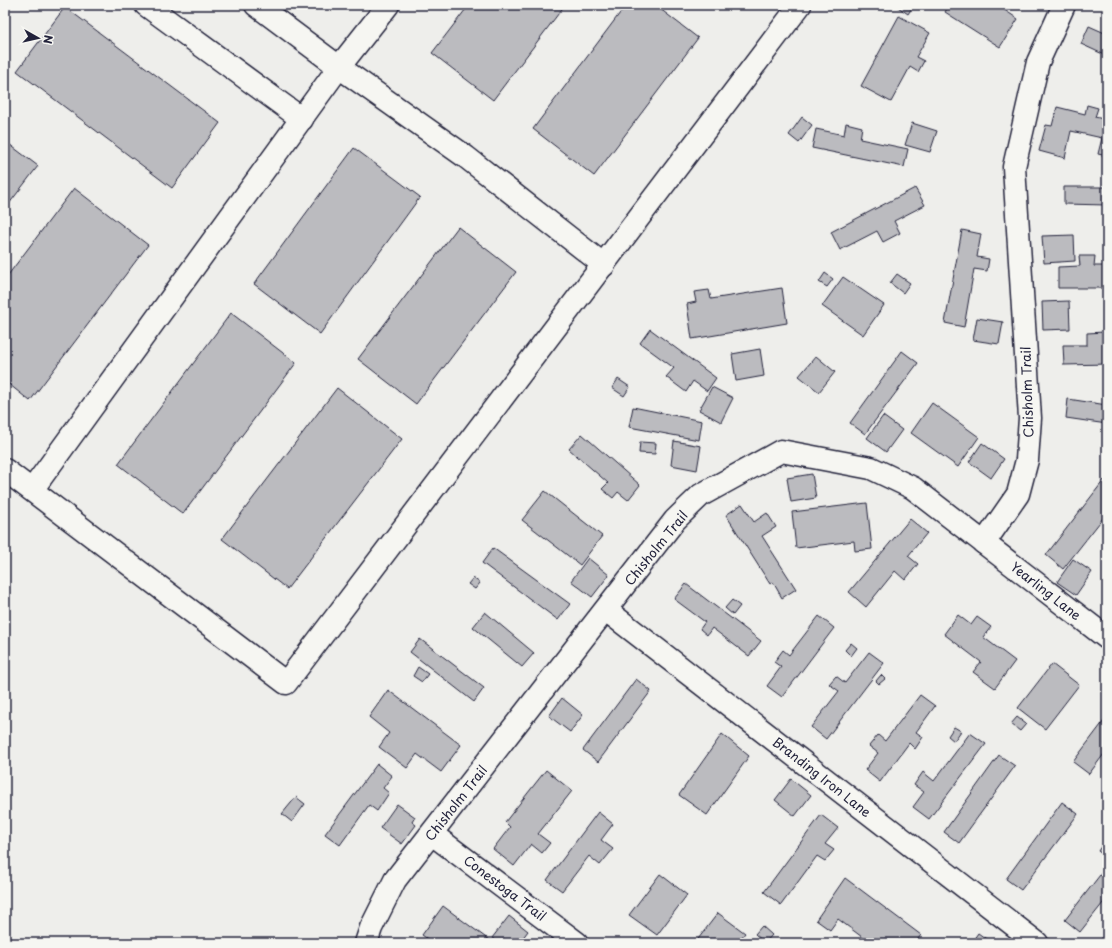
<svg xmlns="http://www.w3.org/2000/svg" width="1112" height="948" viewBox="0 0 1112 948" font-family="'Playpen Sans',sans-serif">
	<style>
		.building { fill: #bbbbbf; stroke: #22223b }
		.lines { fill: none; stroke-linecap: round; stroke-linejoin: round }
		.minor-casing { stroke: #22223b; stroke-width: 25 }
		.minor { stroke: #f6f6f2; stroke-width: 22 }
		.labels { text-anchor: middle; stroke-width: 3; stroke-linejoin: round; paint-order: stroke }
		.street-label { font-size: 13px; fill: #22223b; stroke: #f6f6f2 }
	</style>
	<rect width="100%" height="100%" fill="#eeeeeb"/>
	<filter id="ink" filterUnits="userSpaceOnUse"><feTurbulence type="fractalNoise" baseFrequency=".025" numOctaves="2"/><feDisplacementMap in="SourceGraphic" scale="8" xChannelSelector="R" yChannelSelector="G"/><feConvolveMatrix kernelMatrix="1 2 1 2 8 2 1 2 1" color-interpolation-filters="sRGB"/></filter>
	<g filter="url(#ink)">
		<g class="building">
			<path d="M 469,5 L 565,5 L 493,100 L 432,53 Z"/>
			<path d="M 626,5 L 655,5 L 698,38 L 594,176 L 533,129 Z"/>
			<path d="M 895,5 L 914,5 L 908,14 Z"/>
			<path d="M 949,5 L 997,5 L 1018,19 L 1000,47 L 945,12 Z"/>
			<path d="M 65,7 L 220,123 L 172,188 L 17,71 Z"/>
			<path d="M 899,16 L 930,33 L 916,57 L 924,61 L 918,72 L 910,67 L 891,102 L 861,86 Z"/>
			<path d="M 1089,26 L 1107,34 L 1107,56 L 1081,44 Z"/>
			<path d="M 1087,105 L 1098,108 L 1095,117 L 1107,120 L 1107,156 L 1098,154 L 1102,138 L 1071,131 L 1065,158 L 1039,151 L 1046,125 L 1052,126 L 1057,107 L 1085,114 Z"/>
			<path d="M 802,117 L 812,125 L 799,143 L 789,135 Z"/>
			<path d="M 846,123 L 862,127 L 860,139 L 908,149 L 904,167 L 812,148 L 816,129 L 844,135 Z"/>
			<path d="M 912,123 L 937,131 L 930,152 L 905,145 Z"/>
			<path d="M 5,141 L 38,166 L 5,209 Z"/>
			<path d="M 354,148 L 420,197 L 320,334 L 254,284 Z"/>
			<path d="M 1064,187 L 1107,187 L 1107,205 L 1064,204 Z"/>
			<path d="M 74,188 L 148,245 L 30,401 L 5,381 L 5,279 Z"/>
			<path d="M 915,188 L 925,205 L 894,221 L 900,233 L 883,242 L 877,231 L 840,250 L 831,232 Z"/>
			<path d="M 458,227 L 516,272 L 416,404 L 358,359 Z"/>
			<path d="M 962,230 L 981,234 L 977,257 L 989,259 L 987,271 L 974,269 L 964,327 L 945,323 Z"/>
			<path d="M 1074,235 L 1075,261 L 1044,263 L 1042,236 Z"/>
			<path d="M 1079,256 L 1095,256 L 1094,266 L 1107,266 L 1107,288 L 1058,288 L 1058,267 L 1080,266 Z"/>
			<path d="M 825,273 L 833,279 L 827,287 L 819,282 Z"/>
			<path d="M 897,274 L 910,283 L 903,293 L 890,283 Z"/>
			<path d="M 843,277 L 884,305 L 863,335 L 822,306 Z"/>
			<path d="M 782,288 L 787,323 L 692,339 L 687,304 L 696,302 L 694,292 L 709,290 L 711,299 Z"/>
			<path d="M 1069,301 L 1070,329 L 1043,330 L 1042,302 Z"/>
			<path d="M 231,313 L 296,363 L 183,514 L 118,464 Z"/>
			<path d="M 977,318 L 1003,322 L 999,344 L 973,340 Z"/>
			<path d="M 650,329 L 716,378 L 707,391 L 693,381 L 686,392 L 666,377 L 674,368 L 640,343 Z"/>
			<path d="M 1104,332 L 1105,345 L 1107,345 L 1107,364 L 1064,365 L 1063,345 L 1087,345 L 1087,333 Z"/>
			<path d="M 760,349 L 764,376 L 736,381 L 732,354 Z"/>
			<path d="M 902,351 L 918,363 L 865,434 L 850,423 Z"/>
			<path d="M 816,356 L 835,372 L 819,392 L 799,376 Z"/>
			<path d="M 618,379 L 630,387 L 624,396 L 612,388 Z"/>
			<path d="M 712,387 L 733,398 L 721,422 L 699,410 Z"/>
			<path d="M 337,388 L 402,439 L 287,589 L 222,539 Z"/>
			<path d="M 1068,399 L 1107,405 L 1107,424 L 1066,418 Z"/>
			<path d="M 932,403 L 979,437 L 958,467 L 911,433 Z"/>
			<path d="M 633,407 L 702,421 L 699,440 L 629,427 Z"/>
			<path d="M 883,416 L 902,430 L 886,452 L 867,438 Z"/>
			<path d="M 582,434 L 640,485 L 628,500 L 618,492 L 613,498 L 602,489 L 608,483 L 569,449 Z"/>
			<path d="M 674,441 L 701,446 L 697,470 L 671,465 Z"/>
			<path d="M 640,442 L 656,443 L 655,454 L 639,453 Z"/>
			<path d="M 982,443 L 1004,459 L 991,478 L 969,462 Z"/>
			<path d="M 812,474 L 816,498 L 791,502 L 787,478 Z"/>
			<path d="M 1104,480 L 1107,482 L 1107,513 L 1063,569 L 1046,555 Z"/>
			<path d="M 545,491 L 602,536 L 580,565 L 522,520 Z"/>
			<path d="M 867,503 L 872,549 L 855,551 L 854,541 L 796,548 L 792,512 Z"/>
			<path d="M 742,504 L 754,522 L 767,513 L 776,527 L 762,536 L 796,589 L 782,598 L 773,582 L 770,584 L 726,515 Z"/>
			<path d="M 910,519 L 927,533 L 908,556 L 918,564 L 905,580 L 895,571 L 866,607 L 849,592 Z"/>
			<path d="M 493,548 L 570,604 L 558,620 L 482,563 Z"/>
			<path d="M 588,558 L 609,575 L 592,597 L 571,581 Z"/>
			<path d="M 1073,559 L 1092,572 L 1076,595 L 1057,582 Z"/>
			<path d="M 473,578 L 480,583 L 475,589 L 468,584 Z"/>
			<path d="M 686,584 L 761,641 L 749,656 L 712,628 L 707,635 L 700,629 L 705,622 L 674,599 Z"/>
			<path d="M 732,600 L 740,606 L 733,615 L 725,608 Z"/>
			<path d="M 485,612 L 534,653 L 522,667 L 473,627 Z"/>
			<path d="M 958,615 L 971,625 L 977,617 L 991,627 L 983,637 L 1015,661 L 995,688 L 973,672 L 981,662 L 944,634 Z"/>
			<path d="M 819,616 L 834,628 L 782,697 L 767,686 L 781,667 L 774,662 L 783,650 L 789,655 Z"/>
			<path d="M 420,639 L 484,688 L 474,702 L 410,652 Z"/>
			<path d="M 851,643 L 857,648 L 851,656 L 845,650 Z"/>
			<path d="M 869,652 L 884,663 L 826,739 L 811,727 L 839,691 L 829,684 L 836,676 L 845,683 Z"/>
			<path d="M 1052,664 L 1079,685 L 1045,729 L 1018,708 Z"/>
			<path d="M 418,667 L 428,674 L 422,682 L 413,676 Z"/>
			<path d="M 881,675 L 885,679 L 879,684 L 876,681 Z"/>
			<path d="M 636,679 L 651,691 L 598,762 L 583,750 Z"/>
			<path d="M 388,690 L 461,745 L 441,772 L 417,754 L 407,768 L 379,747 L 389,733 L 369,717 Z"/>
			<path d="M 920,695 L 935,706 L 916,732 L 923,737 L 915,749 L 909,743 L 880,782 L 865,770 L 878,753 L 869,746 L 878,735 L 885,741 Z"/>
			<path d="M 562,698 L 583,715 L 570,732 L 549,716 Z"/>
			<path d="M 1017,717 L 1026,724 L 1020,731 L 1011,724 Z"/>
			<path d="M 1107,717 L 1107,750 L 1089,774 L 1073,762 Z"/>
			<path d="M 954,727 L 961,731 L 954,741 L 948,736 Z"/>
			<path d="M 970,733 L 986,744 L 929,819 L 913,807 L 924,792 L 914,785 L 923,772 L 934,781 Z"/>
			<path d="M 722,734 L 749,756 L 707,815 L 679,795 Z"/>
			<path d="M 999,755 L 1015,766 L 959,843 L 944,832 Z"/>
			<path d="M 377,764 L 392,776 L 383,788 L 389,793 L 377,811 L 369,805 L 340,845 L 325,834 Z"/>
			<path d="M 546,770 L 572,791 L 538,834 L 550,843 L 542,853 L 531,844 L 514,866 L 493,849 L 510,827 L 505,822 Z"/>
			<path d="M 791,779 L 811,795 L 795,816 L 775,800 Z"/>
			<path d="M 296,797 L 305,804 L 292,822 L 282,814 Z"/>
			<path d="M 1062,802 L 1078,814 L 1021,890 L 1006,879 Z"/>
			<path d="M 397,804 L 415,817 L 412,822 L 416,825 L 402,844 L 380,828 Z"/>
			<path d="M 598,812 L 613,824 L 601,840 L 613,849 L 600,865 L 589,856 L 562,891 L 547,880 Z"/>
			<path d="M 821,815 L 838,828 L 825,844 L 834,850 L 825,861 L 817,856 L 781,905 L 764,892 Z"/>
			<path d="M 1106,839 L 1107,855 L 1106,857 L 1098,851 Z"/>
			<path d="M 1107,866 L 1107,898 L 1080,932 L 1065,920 Z"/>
			<path d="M 660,874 L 687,895 L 657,935 L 629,915 Z"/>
			<path d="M 845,878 L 921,935 L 915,943 L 870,943 L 838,919 L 830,930 L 816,920 Z"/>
			<path d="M 443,906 L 493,943 L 433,943 L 422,935 Z"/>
			<path d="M 718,913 L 745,933 L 737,943 L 695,943 Z"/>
			<path d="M 509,916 L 528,931 L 519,943 L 499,943 L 492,938 Z"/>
			<path d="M 762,926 L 772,935 L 765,943 L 755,934 Z"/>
			<path d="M 978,933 L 992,943 L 971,943 Z"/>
		</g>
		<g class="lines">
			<g class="minor-casing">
				<g id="minor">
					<path d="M 146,5 L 302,119"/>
					<path d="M 256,5 L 339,67 L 466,157 L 604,265"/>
					<path d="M 5,470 L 286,683 L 800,5"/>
					<path d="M 32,490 L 339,67 L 388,5"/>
					<path d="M 984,543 L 1018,494 L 1027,460 L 1030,418 L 1014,167 L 1038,62 L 1064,5"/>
					<path d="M 606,610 L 1037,943"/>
					<path d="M 432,834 L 577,943"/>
					<path d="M 366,943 L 371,928 L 395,880 L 675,520 L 701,495 L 781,451 L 871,468 L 913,488 L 1107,638"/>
				</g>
			</g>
			<use href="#minor" class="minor"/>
		</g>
	</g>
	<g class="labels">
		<g class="street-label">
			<text transform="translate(1027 392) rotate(-92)" y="5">Chisholm Trail</text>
			<text transform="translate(656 548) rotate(-51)" y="5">Chisholm Trail</text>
			<text transform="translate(1046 591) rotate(38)" y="5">Yearling Lane</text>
			<text transform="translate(822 777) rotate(38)" y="5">Branding Iron Lane</text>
			<text transform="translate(456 803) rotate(-52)" y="5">Chisholm Trail</text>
			<text transform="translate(505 888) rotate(37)" y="5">Conestoga Trail</text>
		</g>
	</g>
	<rect width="1112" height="948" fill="none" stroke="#f6f6f2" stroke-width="20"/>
	<rect x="10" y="10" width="1092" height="928" fill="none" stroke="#22223b" stroke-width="1.5" filter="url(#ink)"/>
	<g transform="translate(38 38) rotate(98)" stroke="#f6f6f2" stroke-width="3" paint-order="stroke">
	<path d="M0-3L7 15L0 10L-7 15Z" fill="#22223b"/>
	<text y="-6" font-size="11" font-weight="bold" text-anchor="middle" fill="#22223b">N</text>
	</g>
</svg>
